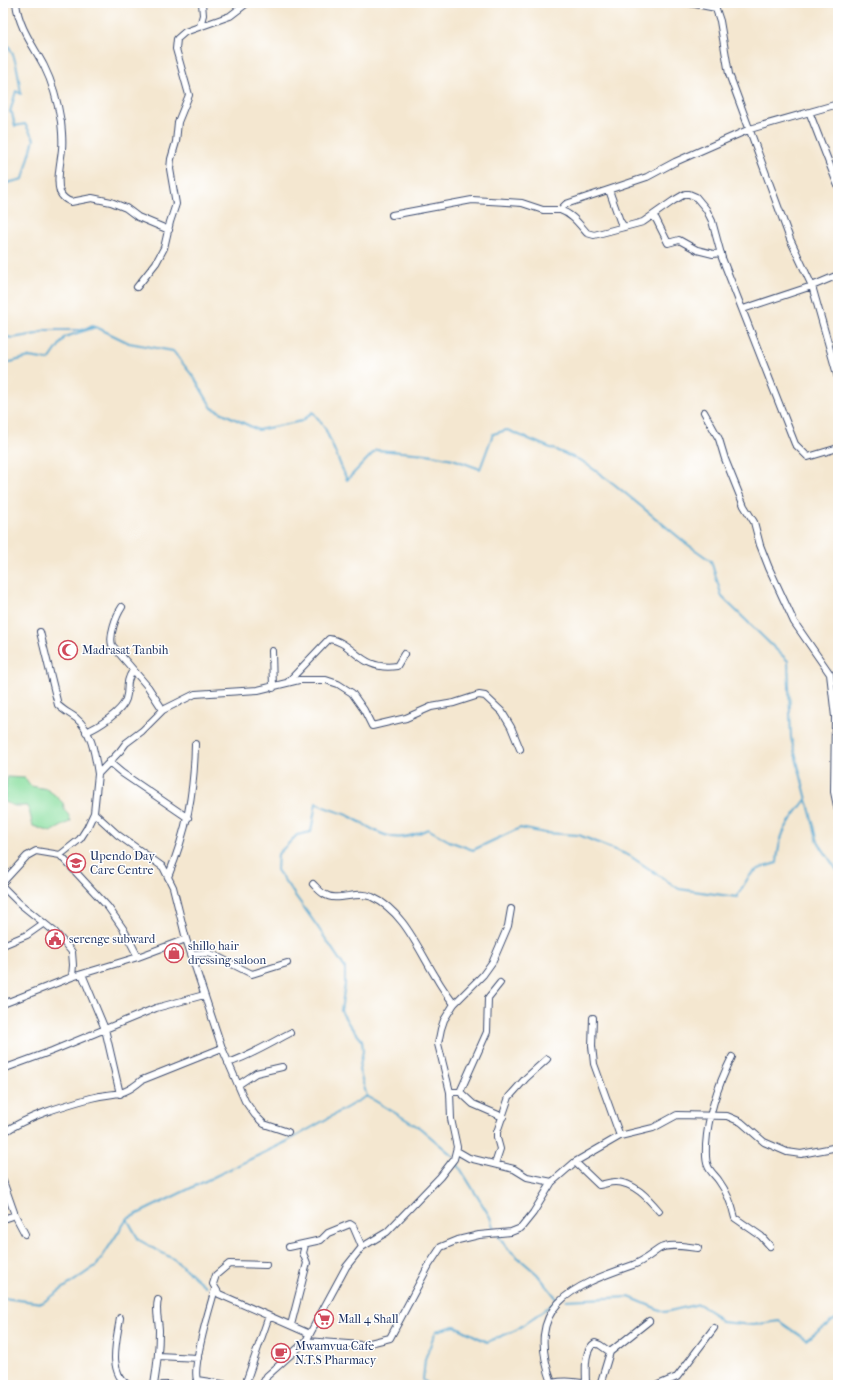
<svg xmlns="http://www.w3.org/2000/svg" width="841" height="1388" viewBox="0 0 841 1388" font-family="'IM FELL French Canon',serif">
	<rect width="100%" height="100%" fill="#fff"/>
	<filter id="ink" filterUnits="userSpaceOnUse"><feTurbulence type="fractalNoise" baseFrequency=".025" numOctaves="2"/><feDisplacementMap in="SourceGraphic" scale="8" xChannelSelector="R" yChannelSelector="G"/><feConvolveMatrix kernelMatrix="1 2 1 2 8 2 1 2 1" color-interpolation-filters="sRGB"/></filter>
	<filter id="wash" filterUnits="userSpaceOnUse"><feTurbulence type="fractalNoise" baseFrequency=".012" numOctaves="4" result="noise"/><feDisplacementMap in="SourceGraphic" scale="16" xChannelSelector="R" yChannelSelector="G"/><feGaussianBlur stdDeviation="0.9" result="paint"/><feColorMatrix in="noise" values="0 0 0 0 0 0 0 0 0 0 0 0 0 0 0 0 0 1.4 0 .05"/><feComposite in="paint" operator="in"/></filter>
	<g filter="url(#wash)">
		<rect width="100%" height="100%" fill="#f4e7d0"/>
		<path fill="#8bdfa0" stroke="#53877f" d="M7,777L25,778L31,786L47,789L56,796L63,803L65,811L68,814L71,821L51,832L33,826L28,806H15L4,802Z"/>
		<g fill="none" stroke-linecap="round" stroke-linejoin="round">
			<path stroke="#55a7d0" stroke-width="2" d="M3,38C17,55 18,73 21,94L16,91L10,112L12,113L15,126L25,124L34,139L23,179L3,184
				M3,336L12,338L37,334L45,330H82L93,326L95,327
				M3,364L29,357L49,360L65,337L96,327L129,343L173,351L195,379L212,408L258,430L302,421L313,412L325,428L347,480L376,450L427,454L453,459L480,469L493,434L507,430L582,461L614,484L687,544L711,561L722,597L788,661L791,738L818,842L838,872
				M3,374L6,445L3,453
				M367,1096L359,1070L363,1051L362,1040L350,1026L341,1011L345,984V968L317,926L277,870L278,854L297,835L311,832L316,803C327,810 340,811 351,817C381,833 392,847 428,829L449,841L473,850L520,828L545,833L579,835L630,856L679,889L737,897C750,873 750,870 777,863C779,830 788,824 807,798
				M455,1160L490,1217L495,1233
				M127,1219L139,1240L175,1260L206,1287
				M498,1235L506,1247L537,1274L558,1300
				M3,1298L42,1303L97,1265L127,1219L288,1141L367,1096L420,1128L453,1156
				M566,1300L629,1297L665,1312L699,1304L713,1313L721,1322L753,1325L779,1321L806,1340L838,1317
				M430,1385L423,1380L425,1359L436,1331L455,1326L487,1342L516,1330L558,1300"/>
		</g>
	</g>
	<g filter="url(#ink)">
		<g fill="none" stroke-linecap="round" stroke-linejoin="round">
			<defs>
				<path id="minor" d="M16,3C19,28 33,45 44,66C53,84 58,103 61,122C62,131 63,140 62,149C61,161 56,180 60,192C62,197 66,200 71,202L92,198L111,202L126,208L138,217L169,230
					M690,3L716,8
					M714,3L720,21L729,74L790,239L812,286L838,378
					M200,26L203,15L202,3
					M810,114L838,186
					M609,190L620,221L624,227
					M560,210C572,214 579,224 587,233L594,235L643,222L673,201L685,194H689L696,197L706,209L712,221L722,258L795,444L808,457L838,448
					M392,215L472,200L522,203L543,210H560L566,204L647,177L675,162L750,129L838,104
					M652,216L656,219L668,243L679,240L697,250L713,254L721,253
					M137,287L156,263L164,248L170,222L176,204L170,169L171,159L176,142L178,122L189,95L176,49L177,39L185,32L230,16L247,3
					M743,309L812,286L838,275
					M704,412L719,439L725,459L744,506L754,522L760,545L769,568L794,622L830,674L835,717L834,792L838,811
					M122,607C116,616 109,635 112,645L148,687L163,710
					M40,632L58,705C64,711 69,713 76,718C92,731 95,755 98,774
					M272,651L273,688
					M288,682L329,639C353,641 360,672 397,666L404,654
					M86,732C98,727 122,712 126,699C130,686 124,685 133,670
					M109,762L122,773L188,818
					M94,813L118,835L163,867L173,887L186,939L222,1048L245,1101L255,1115L264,1124L288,1132
					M60,855L108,907L124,930L138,957
					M168,877C187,830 194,794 195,744
					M3,882L27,856L36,851L60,855L80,839L87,828L94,813L98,774L120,751L126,743L142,731L163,710L195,694L258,690L299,680H326L338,684L352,693L364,710L372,726L406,718L431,707L454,703L479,695L485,696L502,712L511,727L520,749
					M313,884C316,887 320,892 324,894C337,903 357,890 372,897C404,911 419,951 437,979C442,988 448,996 454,1004
					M3,887L19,903L55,932L72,952L73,965L72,977
					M3,945L27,935L44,923
					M192,954L208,953L216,956L252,974L287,963
					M82,974L105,1029L120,1094
					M3,1004L72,977L138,957L186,939
					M593,1018L592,1046L594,1064L620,1136
					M732,1057C718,1085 708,1113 706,1145C706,1152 705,1160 708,1166C710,1172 716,1176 719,1181C727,1192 732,1205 735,1218L761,1236L770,1246
					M228,1063C250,1056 269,1044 290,1033
					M3,1069L52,1051L156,1008L204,995
					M238,1085L256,1073L282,1067
					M450,1092H460L487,1032L488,998L500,983
					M460,1092L473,1104L503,1117
					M3,1133C28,1116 62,1106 91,1098C115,1091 120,1099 142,1080L222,1048
					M457,1151L469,1158L514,1169L527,1177L552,1182
					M575,1162L599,1185C605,1184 610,1182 615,1182C634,1182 648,1198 659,1211
					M495,1164L500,1149L497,1138V1132L509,1097L526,1078L547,1059
					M3,1181L15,1215L25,1234
					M3,1219L15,1215
					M289,1247L321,1240L328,1233L350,1224L353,1226L362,1247
					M266,1265L229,1264L216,1275L213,1284L219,1294L310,1334
					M215,1289C210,1307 192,1364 197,1380L229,1385
					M120,1318C117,1339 107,1372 128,1385
					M291,1325L307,1263L303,1253L305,1245
					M306,1341L362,1345L390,1338L429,1265L441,1247L458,1240L479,1235L511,1232L521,1228L533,1213L552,1182L575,1162L620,1136L653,1128L677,1115L727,1116L741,1122L764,1142L787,1152L801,1154L838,1147
					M158,1356L198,1358
					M552,1383C524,1305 570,1287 633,1265C644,1261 650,1255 659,1249C668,1243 687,1247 698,1248
					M586,1384C586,1372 583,1350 595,1343L600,1345L610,1352
					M154,1385C157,1367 159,1349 159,1331C159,1321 155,1311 158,1300
					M163,1385H169
					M245,1385L269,1316
					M262,1385L267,1376L306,1341L346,1267L362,1247L387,1232L440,1177L454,1159L457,1147L451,1119L450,1092L438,1044L441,1029L444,1020L454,1004L483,975L493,961L508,926L511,909
					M358,1385H366
					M549,1385C556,1379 582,1382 591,1385
					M600,1385L610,1352L649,1321
					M658,1385L677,1377L714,1328"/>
			</defs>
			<use href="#minor" stroke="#3c4b6f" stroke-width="8"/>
			<use href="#minor" stroke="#fff" stroke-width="6"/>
		</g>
	</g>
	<defs>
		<symbol id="mosque-ring" viewBox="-11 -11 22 22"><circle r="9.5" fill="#fff" stroke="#d1495b" stroke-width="1.5"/><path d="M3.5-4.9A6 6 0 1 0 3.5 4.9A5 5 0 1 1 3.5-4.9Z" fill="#d1495b"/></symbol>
		<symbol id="school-ring" viewBox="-11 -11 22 22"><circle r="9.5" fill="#fff" stroke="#d1495b" stroke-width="1.5"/><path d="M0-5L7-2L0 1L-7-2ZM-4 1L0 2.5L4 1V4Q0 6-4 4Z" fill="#d1495b"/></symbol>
		<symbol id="civic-ring" viewBox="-11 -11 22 22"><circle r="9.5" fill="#fff" stroke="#d1495b" stroke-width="1.5"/><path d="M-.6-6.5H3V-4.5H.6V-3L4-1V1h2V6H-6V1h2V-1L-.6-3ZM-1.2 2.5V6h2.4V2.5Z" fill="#d1495b"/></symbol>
		<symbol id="shop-ring" viewBox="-11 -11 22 22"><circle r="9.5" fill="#fff" stroke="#d1495b" stroke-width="1.5"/><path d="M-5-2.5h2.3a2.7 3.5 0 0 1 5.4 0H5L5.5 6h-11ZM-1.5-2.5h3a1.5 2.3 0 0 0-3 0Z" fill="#d1495b"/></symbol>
		<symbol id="supermarket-ring" viewBox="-11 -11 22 22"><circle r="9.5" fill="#fff" stroke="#d1495b" stroke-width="1.5"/><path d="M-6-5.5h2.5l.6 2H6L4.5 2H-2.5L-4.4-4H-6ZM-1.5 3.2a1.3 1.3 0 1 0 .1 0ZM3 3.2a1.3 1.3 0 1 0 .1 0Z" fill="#d1495b"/></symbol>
		<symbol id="cafe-ring" viewBox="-11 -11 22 22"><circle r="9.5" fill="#fff" stroke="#d1495b" stroke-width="1.5"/><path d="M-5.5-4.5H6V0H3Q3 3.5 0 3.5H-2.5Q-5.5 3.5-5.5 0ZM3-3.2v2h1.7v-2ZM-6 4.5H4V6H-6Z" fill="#d1495b"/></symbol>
	</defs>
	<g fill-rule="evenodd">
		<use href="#mosque-ring" x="57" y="639" width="22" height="22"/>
		<use href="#school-ring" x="65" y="852" width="22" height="22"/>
		<use href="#civic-ring" x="44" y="928" width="22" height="22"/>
		<use href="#shop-ring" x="163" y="942" width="22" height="22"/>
		<use href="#supermarket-ring" x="313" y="1308" width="22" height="22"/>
		<use href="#cafe-ring" x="270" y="1342" width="22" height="22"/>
	</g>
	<g text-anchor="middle" stroke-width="3" stroke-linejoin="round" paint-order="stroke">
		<g font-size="12" fill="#1b2f5e" stroke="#fff" text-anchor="start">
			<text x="82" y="654">Madrasat Tanbih</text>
			<text x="90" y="860">Upendo Day<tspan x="90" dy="14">Care Centre</tspan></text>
			<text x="69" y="943">serenge subward</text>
			<text x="188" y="950">shillo hair<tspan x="188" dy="14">dressing saloon</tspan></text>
			<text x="338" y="1323">Mall 4 Shall</text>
			<text x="295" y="1350">Mwamvua Cafe<tspan x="295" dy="14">N.T.S Pharmacy</tspan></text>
		</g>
	</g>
	<rect width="841" height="1388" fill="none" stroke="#fff" stroke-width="16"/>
</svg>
